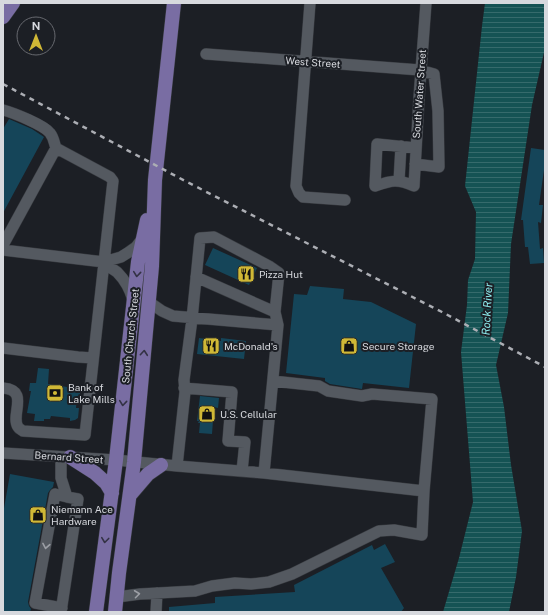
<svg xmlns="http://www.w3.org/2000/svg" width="548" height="615" viewBox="0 0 548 615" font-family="'Public Sans',sans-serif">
	<defs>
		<pattern id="water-rules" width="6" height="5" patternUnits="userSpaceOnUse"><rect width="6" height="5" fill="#155354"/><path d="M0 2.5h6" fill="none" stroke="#366b6c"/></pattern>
	</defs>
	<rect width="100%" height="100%" fill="#1c1f25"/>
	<path fill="url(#water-rules)" d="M485,3H545V48L532,105L511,244L508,313L496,365L504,407L511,465L522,531L516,577L509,612H443L459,558L473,502L461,352L467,305L468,280L475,259L476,212L465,186L482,26Z"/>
	<path fill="#154559" d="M9,119L32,129L44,137L3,213V129Z
		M531,148L545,150V163L539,205H543L541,223L538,222L540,249L543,248L544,263L530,264L528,247H525L523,220H521Z
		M213,248L257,268L249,285L205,265Z
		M310,286L344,289L343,299L371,302L416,324L409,388L363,383L362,389L330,384L325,381V378L286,373L294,294L307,295Z
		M199,338L221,341V338L246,341L244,359L197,354Z
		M38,368L49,369L48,384L80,389V396H77L76,408H79L78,418L75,420L70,421V418L51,416L50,419H44V421H34L35,414L27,413L31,391H29L30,383H36Z
		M200,396L219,398L218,408L214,407L212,434L199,433L200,423H198L199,421H197Z
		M10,474L54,482L53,487L50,490L48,493L28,602L29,606L31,609L30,612H3V514Z
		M385,544L395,562L381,568L404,608L401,612H169V607L215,603V597L295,592L294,585L372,545L374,550Z"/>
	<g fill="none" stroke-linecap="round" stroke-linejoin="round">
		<defs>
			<path id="minor" d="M310,3L296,186L299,193L303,197L345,200
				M206,54L420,70L434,74L438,111L439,167L415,164
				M3,110C14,113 44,125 50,133C54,138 54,143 56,148
				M416,148L377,144L375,186C393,180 397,179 414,186C417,125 421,64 426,3
				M399,181L401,146
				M3,245L56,148L110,177L113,181L85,435L23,431C22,430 19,429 18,427C10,415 30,390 3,388
				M3,250L104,262L121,257L129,252L136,247L143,238
				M104,262C108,266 112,269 117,272C125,280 130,289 133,300
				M196,277L275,312
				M149,302L162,311L173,316L278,325L264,473
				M3,348L78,357L93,358
				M184,388L232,392L228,441L245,442L242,471
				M3,453L116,460L177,466L264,473L424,491
				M177,466L185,392L184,380L192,319L200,238L214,237L269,266L279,273L275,312L278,325
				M117,597L140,594L195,591L212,586L235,583L251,584L269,582L292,574L379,531L394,530L422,535L424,491L432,399L372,394L362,396L328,391L319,386L273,381
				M62,608L35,603L55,494L67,497
				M61,612L78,499L67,497L61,478V457
				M156,612L157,593"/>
			<path id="major" d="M3,17L13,3
				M70,457L95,473L106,483L112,493
				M130,495L148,474L161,465
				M96,612L116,460L138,262L147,220
				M115,612L119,573L134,462L152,266L155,180L174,3"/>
		</defs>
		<use href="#minor" stroke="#383b40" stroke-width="12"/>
		<use href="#major" stroke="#383b40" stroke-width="15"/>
		<use href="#minor" stroke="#545960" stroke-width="11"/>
		<use href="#major" stroke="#796da3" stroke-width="14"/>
		<path stroke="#acaeb4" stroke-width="2.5" stroke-dasharray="5 5" stroke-linecap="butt" d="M3,84L187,182L442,312L545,367"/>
	</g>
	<defs><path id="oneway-chevron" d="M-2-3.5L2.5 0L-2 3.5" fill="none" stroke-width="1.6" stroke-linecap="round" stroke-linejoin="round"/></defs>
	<g stroke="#333244">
		<use href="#oneway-chevron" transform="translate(137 274) rotate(96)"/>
		<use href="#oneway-chevron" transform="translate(144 353) rotate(-85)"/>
		<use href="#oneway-chevron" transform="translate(123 403) rotate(96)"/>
		<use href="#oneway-chevron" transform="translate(105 540) rotate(97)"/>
	</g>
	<g stroke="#9c9fa5">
		<use href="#oneway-chevron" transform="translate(46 546) rotate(100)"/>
		<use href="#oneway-chevron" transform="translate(137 594) rotate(-7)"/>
	</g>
	<defs>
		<symbol id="restaurant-square" viewBox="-11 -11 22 22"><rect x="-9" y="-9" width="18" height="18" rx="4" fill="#d0b836" stroke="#1c1f25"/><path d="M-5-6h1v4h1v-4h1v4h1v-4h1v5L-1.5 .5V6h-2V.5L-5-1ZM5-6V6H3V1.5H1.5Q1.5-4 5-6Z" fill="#111"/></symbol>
		<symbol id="shop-square" viewBox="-11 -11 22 22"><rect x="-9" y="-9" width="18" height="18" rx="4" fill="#d0b836" stroke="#1c1f25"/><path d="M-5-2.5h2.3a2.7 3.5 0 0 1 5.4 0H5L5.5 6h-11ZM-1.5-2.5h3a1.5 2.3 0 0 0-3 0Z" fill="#111"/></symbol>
		<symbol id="bank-square" viewBox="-11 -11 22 22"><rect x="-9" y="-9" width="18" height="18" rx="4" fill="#d0b836" stroke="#1c1f25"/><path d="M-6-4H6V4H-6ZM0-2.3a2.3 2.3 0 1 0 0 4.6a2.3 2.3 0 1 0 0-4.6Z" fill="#111"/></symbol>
	</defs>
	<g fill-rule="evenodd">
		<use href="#restaurant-square" x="236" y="264" width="20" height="20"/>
		<use href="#restaurant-square" x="201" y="336" width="20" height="20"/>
		<use href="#shop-square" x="339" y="336" width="20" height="20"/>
		<use href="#bank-square" x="45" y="383" width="20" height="20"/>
		<use href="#shop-square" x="197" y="404" width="20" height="20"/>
		<use href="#shop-square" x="28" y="505" width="20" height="20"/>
	</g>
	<g text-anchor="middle" stroke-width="4" stroke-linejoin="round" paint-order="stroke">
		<g font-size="10" fill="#d7d9de" stroke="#1c1f25">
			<text transform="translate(313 62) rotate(4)" y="4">West Street</text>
			<text transform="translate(419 94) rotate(-86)" y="4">South Water Street</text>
			<text transform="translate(130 336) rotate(-84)" y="4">South Church Street</text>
			<text transform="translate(69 457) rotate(4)" y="4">Bernard Street</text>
		</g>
		<g font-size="10" fill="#d7d9de" stroke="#1c1f25" text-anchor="start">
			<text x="259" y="278">Pizza Hut</text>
			<text x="224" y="350">McDonald's</text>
			<text x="362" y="350">Secure Storage</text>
			<text x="68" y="391">Bank of<tspan x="68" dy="12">Lake Mills</tspan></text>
			<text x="220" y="418">U.S. Cellular</text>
			<text x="51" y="513">Niemann Ace<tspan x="51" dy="12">Hardware</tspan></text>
		</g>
		<g font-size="11" font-style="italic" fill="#8eedef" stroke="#1c1f25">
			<text transform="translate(487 309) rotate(-87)" y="4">Rock River</text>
		</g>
	</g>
	<rect width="548" height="615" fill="none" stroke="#d7d9de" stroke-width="8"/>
	<g transform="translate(36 36)"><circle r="19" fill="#1c1f25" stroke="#67696f"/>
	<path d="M0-3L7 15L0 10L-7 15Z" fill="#d0b836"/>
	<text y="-6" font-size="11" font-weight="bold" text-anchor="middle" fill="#d7d9de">N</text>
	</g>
</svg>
